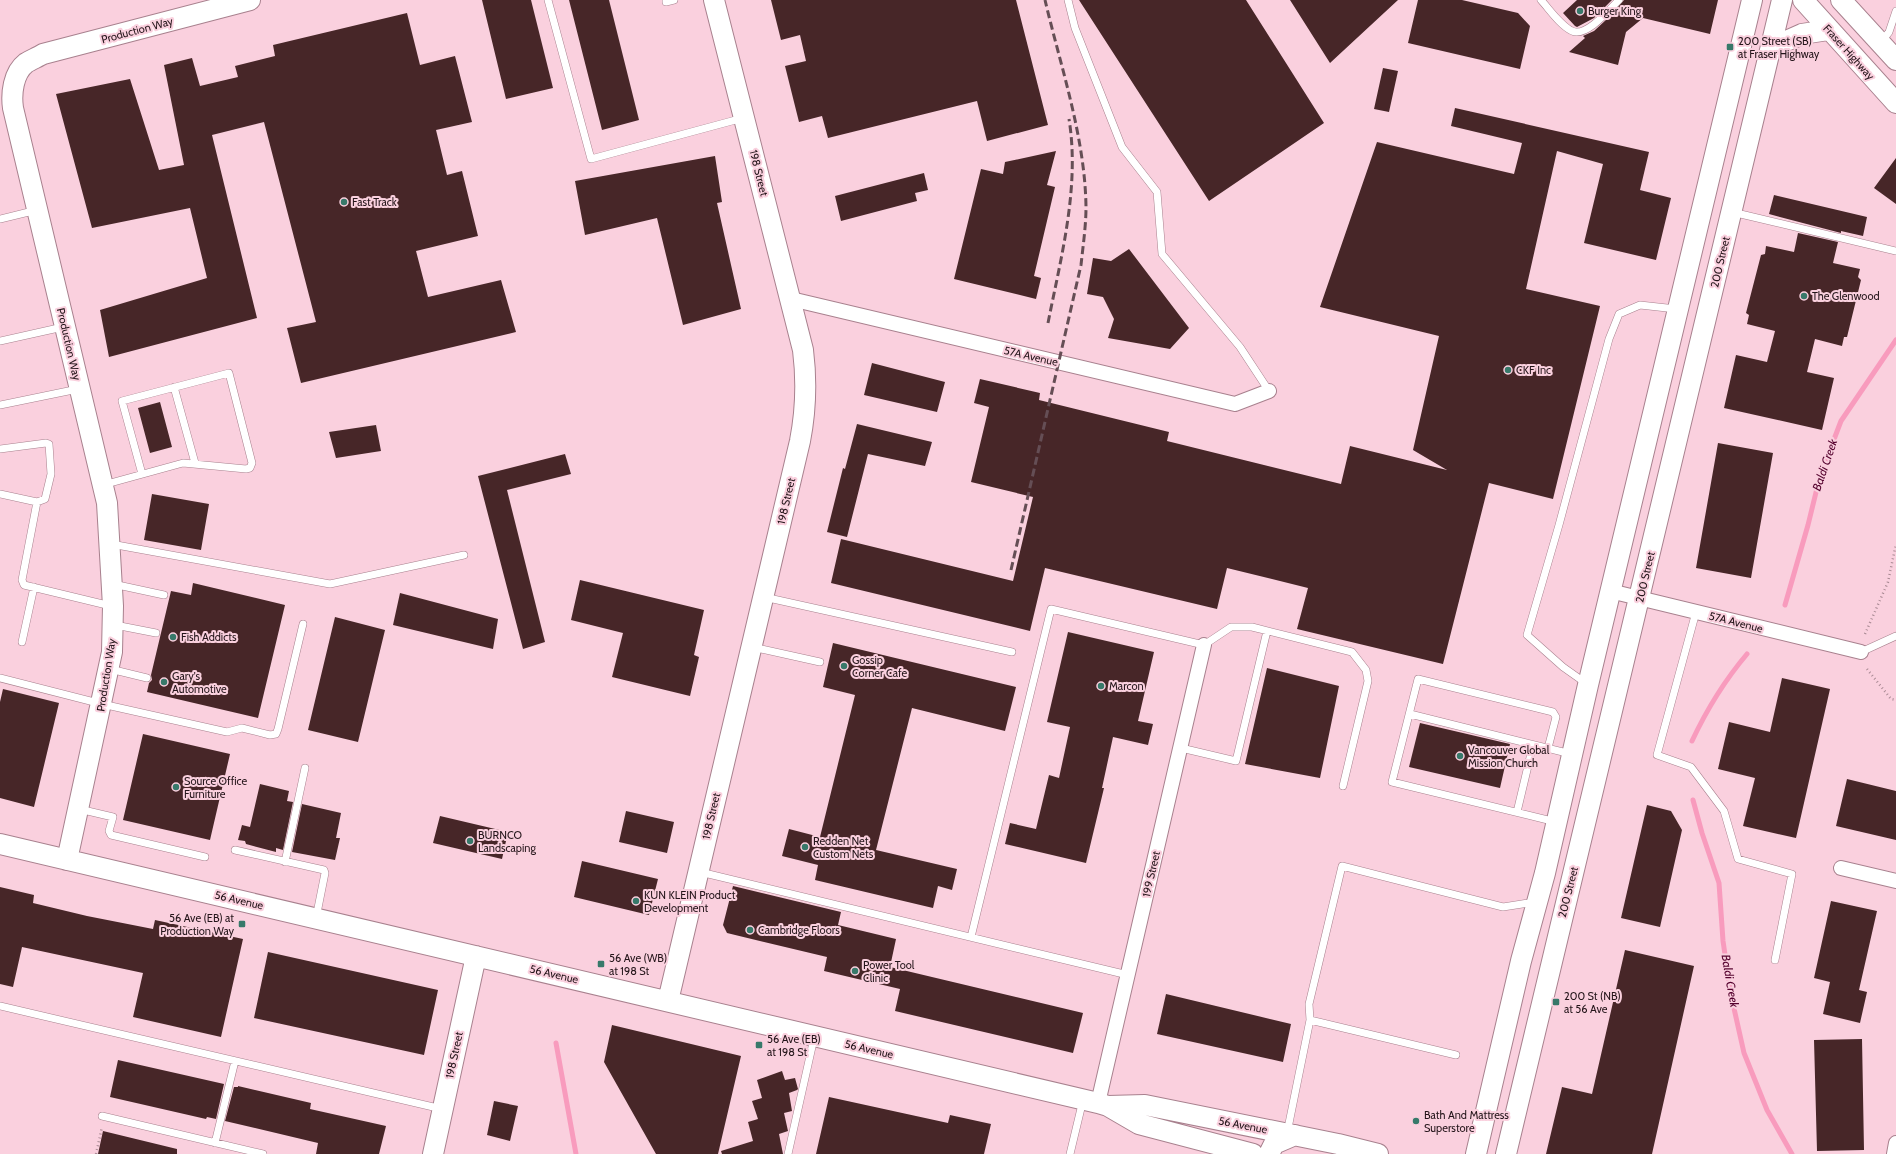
<svg xmlns="http://www.w3.org/2000/svg" width="1896" height="1154" viewBox="0 0 1896 1154" font-family="Cabin,sans-serif">
	<rect width="100%" height="100%" fill="#fad0de"/>
	<g fill="none" stroke-linecap="round" stroke-linejoin="round">
		<path stroke="#f89bbd" stroke-width="5" d="M1785,605L1808,525L1820,476L1841,421L1896,340
			M1692,741C1707,709 1725,680 1747,654
			M1693,800L1702,833L1719,883L1723,941L1731,995L1744,1053L1767,1110L1792,1154
			M556,1043L576,1154"/>
	</g>
	<path fill="#472628" d="M482,0H531L553,88L506,99Z
		M569,0H609L639,120L602,130Z
		M771,0H1016L1048,125L987,141L977,101L828,138L822,116L799,122L785,66L806,61L800,35L781,40Z
		M1079,0H1246L1324,123L1209,201Z
		M1290,0H1398L1330,63Z
		M1418,0H1462L1518,13L1530,26L1520,69L1408,43Z
		M1577,0H1612L1594,18L1577,27L1575,26L1563,13Z
		M1624,0H1718L1710,34L1643,18L1626,32L1618,65L1569,52L1585,38L1583,36L1594,31L1607,19Z
		M407,13L420,65L455,56L472,122L436,130L447,175L462,171L478,236L416,251L428,297L501,280L516,332L301,383L287,328L316,322L264,122L212,135L257,318L109,357L100,310L207,278L190,208L92,228L56,94L130,79L159,170L184,165L164,65L192,58L200,86L238,77L235,66L275,56L273,45Z
		M1383,68L1398,71L1389,112L1374,109Z
		M1455,108L1649,152L1640,190L1671,198L1656,260L1584,243L1603,164L1557,151L1526,289L1600,306L1553,499L1489,483L1443,664L1297,629L1308,588L1227,568L1217,609L1045,568L1030,631L831,583L841,539L1013,581L1033,497L971,482L989,407L974,403L980,379L1040,393L1039,400L1169,432L1167,441L1341,484L1350,446L1447,470L1413,450L1439,336L1320,307L1377,142L1514,174L1522,143L1451,126Z
		M1056,151L1047,185L1055,187L1034,276L1041,278L1036,299L954,279L981,169L1003,174L1005,162Z
		M715,156L722,202L717,203L741,309L683,325L657,218L585,235L575,181Z
		M1896,158V204L1874,188Z
		M924,173L928,190L915,193L917,201L841,221L835,196Z
		M1774,195L1867,217L1863,236L1841,231V233L1769,214Z
		M1798,233L1838,242L1833,263L1860,269L1858,277L1861,280L1847,337H1844L1842,346L1815,339L1807,372L1834,378L1822,430L1724,408L1736,355L1767,362L1775,331L1747,324L1749,315L1746,313L1761,255L1765,254L1766,246L1794,252Z
		M1129,249L1189,328L1170,349L1108,338L1114,319L1103,297L1087,294L1093,258L1111,261Z
		M872,363L945,382L937,412L864,395Z
		M160,402L172,447L150,453L138,408Z
		M857,424L932,442L925,466L868,454L847,537L827,532L843,468L845,469Z
		M376,425L381,451L336,458L329,432Z
		M1718,443L1773,453L1751,578L1696,568Z
		M565,454L571,474L507,490L545,642L523,649L478,476Z
		M152,494L209,504L201,550L144,540Z
		M580,580L704,610L694,655L699,657L690,696L612,677L623,633L571,620Z
		M193,583L285,605L258,718L147,692L149,683L152,680L151,675L171,591L191,595Z
		M400,593L498,619L493,649L393,625Z
		M335,617L385,630L358,742L308,730Z
		M1068,632L1154,652L1138,721L1153,724L1148,745L1113,737L1102,788H1104L1086,863L1005,844L1010,823L1036,829L1049,775L1059,778L1070,727L1047,722Z
		M833,643L1016,687L1005,731L912,708L876,850L957,869L952,890L938,886L933,908L815,880L818,865L782,856L789,829L820,837L855,695L823,687Z
		M1267,668L1339,686L1320,778L1245,764Z
		M1782,678L1830,689L1796,838L1743,826L1755,778L1718,769L1729,722L1770,732Z
		M3,689L59,703L34,807L0,798V702Z
		M1420,723L1510,744L1500,788L1409,767Z
		M143,734L230,754L210,840L123,820Z
		M1847,779L1896,791V840L1836,826Z
		M260,784L289,791L287,801L293,802L283,850L276,848V852L246,844L245,841L238,840L242,825L250,827Z
		M302,804L341,813L336,838H340L335,860L292,852Z
		M1647,805L1671,811L1682,830L1660,927L1621,918Z
		M626,811L674,822L667,853L619,842Z
		M440,816L508,832L502,859L433,843Z
		M582,861L658,879L649,915L574,897Z
		M733,886L841,912L838,925L896,939L890,967L1083,1013L1073,1053L895,1011L900,989L824,971L827,957L727,933L723,925Z
		M0,887L34,895L33,903L87,916L153,929L155,920L243,939L221,1037L133,1017L143,973L22,947L13,987L0,984Z
		M1831,901L1877,911L1859,990L1867,992L1860,1023L1823,1014L1830,982L1814,978Z
		M1625,950L1694,966L1652,1154H1546L1562,1087L1592,1094Z
		M268,952L438,990L424,1055L254,1018Z
		M1166,994L1291,1024L1283,1062L1157,1034Z
		M612,1025L741,1056L718,1154H656L604,1062Z
		M1862,1039L1864,1150L1817,1151L1814,1040Z
		M118,1060L224,1084L216,1119L207,1117L206,1119L110,1097Z
		M782,1071L785,1080L795,1078L798,1089L797,1090L789,1093L792,1111L784,1113L788,1131L779,1134L783,1154H722L721,1151L753,1141L748,1122L758,1119L752,1101L762,1098L757,1080Z
		M238,1086L311,1103L310,1109L386,1126L379,1154H316L318,1143L225,1121L234,1087H238Z
		M829,1097L948,1123L950,1115L991,1124L984,1154H816Z
		M494,1101L518,1106L510,1141L487,1135Z
		M103,1131L177,1149V1154H98Z"/>
	<g fill="none" stroke-linecap="round" stroke-linejoin="round">
		<defs>
			<path id="lane" d="M548,0L591,159L743,118
				M666,0V2L674,0
				M1068,0L1075,28L1122,147L1157,192L1162,254L1240,347L1269,391
				M1541,0C1550,10 1560,25 1572,31C1586,38 1610,9 1619,0
				M1882,41L1889,32L1896,11
				M1732,212L1896,251
				M0,219L37,210
				M0,341L63,327
				M174,387L195,463
				M0,405L78,389
				M0,449L46,443L49,444L51,474L45,499L37,502
				M103,485L183,463L246,469L250,468L252,463L229,373L122,401L142,474
				M0,494L37,502L22,580L24,585L111,606
				M111,544L330,584L464,555
				M113,584L164,595
				M764,597L1012,652
				M1696,612L1657,755L1691,767L1724,811L1738,859L1792,874L1775,960
				M115,625L156,633
				M22,642L34,587
				M752,647L820,662
				M1861,652L1896,636
				M110,669L147,678
				M0,678L102,704L227,732L242,728L270,735L276,734L278,729L303,624
				M1587,684L1563,667L1527,635L1559,525L1609,339L1619,314L1640,305L1676,309
				M1410,714L1571,754
				M1181,748L1236,761L1267,631
				M1548,748L1556,717L1553,712L1418,679L1392,782L1556,822
				M79,809L113,817L109,831L111,835L205,857
				M1517,812L1533,745
				M235,850L324,870L325,873L316,918
				M285,862L305,768
				M700,872L1128,975
				M971,937L1051,609L1204,645L1231,627H1252L1352,652L1366,670L1368,681L1343,786
				M0,1006L442,1109
				M1310,1020L1456,1055
				M102,1116L263,1154
				M1287,1133L1310,1020L1309,1004L1342,866L1503,907L1535,902
				M215,1143L235,1061
				M788,1154L814,1038
				M1070,1154L1083,1100"/>
			<path id="street" d="M791,299L1235,404L1269,391
				M1610,591L1861,652
				M1841,868L1896,881
				M1098,1103L1204,645
				M1894,1154L1896,1143"/>
			<path id="secondary" d="M1803,0L1896,103
				M1841,0L1896,60
				M1771,48L1802,34L1828,30
				M0,844L1098,1103L1108,1106L1139,1124L1253,1154
				M67,860L112,652L113,606L107,503L13,108C11,94 13,73 26,63C31,60 38,57 43,54L250,0
				M668,1001L800,441C806,410 807,382 803,350L714,0
				M1108,1106L1145,1105L1338,1144L1378,1154
				M433,1154L476,956
				M1269,1154L1274,1144L1295,1135
				M1476,1154L1521,961L1545,873L1588,685L1752,0
				M1506,1154L1782,0"/>
		</defs>
		<use href="#lane" stroke="#a8818e" stroke-width="8"/>
		<use href="#street" stroke="#a8818e" stroke-width="16"/>
		<use href="#secondary" stroke="#a8818e" stroke-width="22"/>
		<path stroke="#a98a94" stroke-width="2.5" stroke-dasharray="1 3" stroke-linecap="butt" d="M1865,634L1888,582L1896,544
			M1867,669L1891,699L1896,700
			M96,1154L102,1127"/>
		<use href="#lane" stroke="#fff" stroke-width="7"/>
		<use href="#street" stroke="#fff" stroke-width="14"/>
		<use href="#secondary" stroke="#fff" stroke-width="20"/>
		<path stroke="#654e55" stroke-width="3" stroke-dasharray="8 4" stroke-linecap="butt" d="M1048,323C1061,257 1080,187 1069,119
			M1011,570L1081,265C1083,246 1086,226 1086,207C1085,137 1061,68 1045,0"/>
	</g>
	<g fill="#37796a" stroke="#fad0de" stroke-width="1.5">
		<circle cx="1580" cy="11" r="4"/>
		<rect x="1726" y="43" width="8" height="8" rx="2"/>
		<circle cx="344" cy="202" r="4"/>
		<circle cx="1804" cy="296" r="4"/>
		<circle cx="1508" cy="370" r="4"/>
		<circle cx="173" cy="637" r="4"/>
		<circle cx="844" cy="666" r="4"/>
		<circle cx="164" cy="682" r="4"/>
		<circle cx="1101" cy="686" r="4"/>
		<circle cx="1460" cy="756" r="4"/>
		<circle cx="176" cy="787" r="4"/>
		<circle cx="470" cy="841" r="4"/>
		<circle cx="805" cy="847" r="4"/>
		<circle cx="636" cy="901" r="4"/>
		<rect x="238" y="920" width="8" height="8" rx="2"/>
		<circle cx="750" cy="930" r="4"/>
		<rect x="597" y="960" width="8" height="8" rx="2"/>
		<circle cx="855" cy="971" r="4"/>
		<rect x="1552" y="998" width="8" height="8" rx="2"/>
		<rect x="755" y="1041" width="8" height="8" rx="2"/>
		<circle cx="1416" cy="1121" r="4"/>
	</g>
	<g text-anchor="middle" stroke-width="4" stroke-linejoin="round" paint-order="stroke">
		<g font-size="11" fill="#24151a" stroke="#fad0de" text-anchor="start">
			<text x="1588" y="15">Burger King</text>
			<text x="1738" y="45">200 Street (SB)<tspan x="1738" dy="13">at Fraser Highway</tspan></text>
			<text x="352" y="206">Fast Track</text>
			<text x="1812" y="300">The Glenwood</text>
			<text x="1516" y="374">CKF Inc</text>
			<text x="181" y="641">Fish Addicts</text>
			<text x="852" y="664">Gossip<tspan x="852" dy="13">Corner Cafe</tspan></text>
			<text x="172" y="680">Gary's<tspan x="172" dy="13">Automotive</tspan></text>
			<text x="1109" y="690">Marcon</text>
			<text x="1468" y="754">Vancouver Global<tspan x="1468" dy="13">Mission Church</tspan></text>
			<text x="184" y="785">Source Office<tspan x="184" dy="13">Furniture</tspan></text>
			<text x="478" y="839">BURNCO<tspan x="478" dy="13">Landscaping</tspan></text>
			<text x="813" y="845">Redden Net<tspan x="813" dy="13">Custom Nets</tspan></text>
			<text x="644" y="899">KUN KLEIN Product<tspan x="644" dy="13">Development</tspan></text>
			<text x="234" y="922" text-anchor="end">56 Ave (EB) at<tspan x="234" dy="13">Production Way</tspan></text>
			<text x="758" y="934">Cambridge Floors</text>
			<text x="609" y="962">56 Ave (WB)<tspan x="609" dy="13">at 198 St</tspan></text>
			<text x="863" y="969">Power Tool<tspan x="863" dy="13">Clinic</tspan></text>
			<text x="1564" y="1000">200 St (NB)<tspan x="1564" dy="13">at 56 Ave</tspan></text>
			<text x="767" y="1043">56 Ave (EB)<tspan x="767" dy="13">at 198 St</tspan></text>
			<text x="1424" y="1119">Bath And Mattress<tspan x="1424" dy="13">Superstore</tspan></text>
		</g>
		<g font-size="11" fill="#24151a" stroke="#fad0de">
			<text transform="translate(137 30) rotate(-15)" y="4">Production Way</text>
			<text transform="translate(1849 52) rotate(48)" y="4">Fraser Highway</text>
			<text transform="translate(759 173) rotate(76)" y="4">198 Street</text>
			<text transform="translate(1720 262) rotate(-77)" y="4">200 Street</text>
			<text transform="translate(69 344) rotate(77)" y="4">Production Way</text>
			<text transform="translate(1031 356) rotate(13)" y="4">57A Avenue</text>
			<text transform="translate(786 501) rotate(-77)" y="4">198 Street</text>
			<text transform="translate(1645 577) rotate(-77)" y="4">200 Street</text>
			<text transform="translate(1736 622) rotate(14)" y="4">57A Avenue</text>
			<text transform="translate(106 675) rotate(-81)" y="4">Production Way</text>
			<text transform="translate(711 816) rotate(-77)" y="4">198 Street</text>
			<text transform="translate(1151 874) rotate(-77)" y="4">199 Street</text>
			<text transform="translate(1568 892) rotate(-76)" y="4">200 Street</text>
			<text transform="translate(239 900) rotate(13)" y="4">56 Avenue</text>
			<text transform="translate(554 974) rotate(13)" y="4">56 Avenue</text>
			<text transform="translate(869 1049) rotate(13)" y="4">56 Avenue</text>
			<text transform="translate(454 1055) rotate(-78)" y="4">198 Street</text>
			<text transform="translate(1243 1125) rotate(11)" y="4">56 Avenue</text>
		</g>
		<g font-size="12" font-style="italic" fill="#55022e" stroke="#fad0de">
			<text transform="translate(1825 465) rotate(-71)" y="4">Baldi Creek</text>
			<text transform="translate(1730 981) rotate(80)" y="4">Baldi Creek</text>
		</g>
	</g>
</svg>
